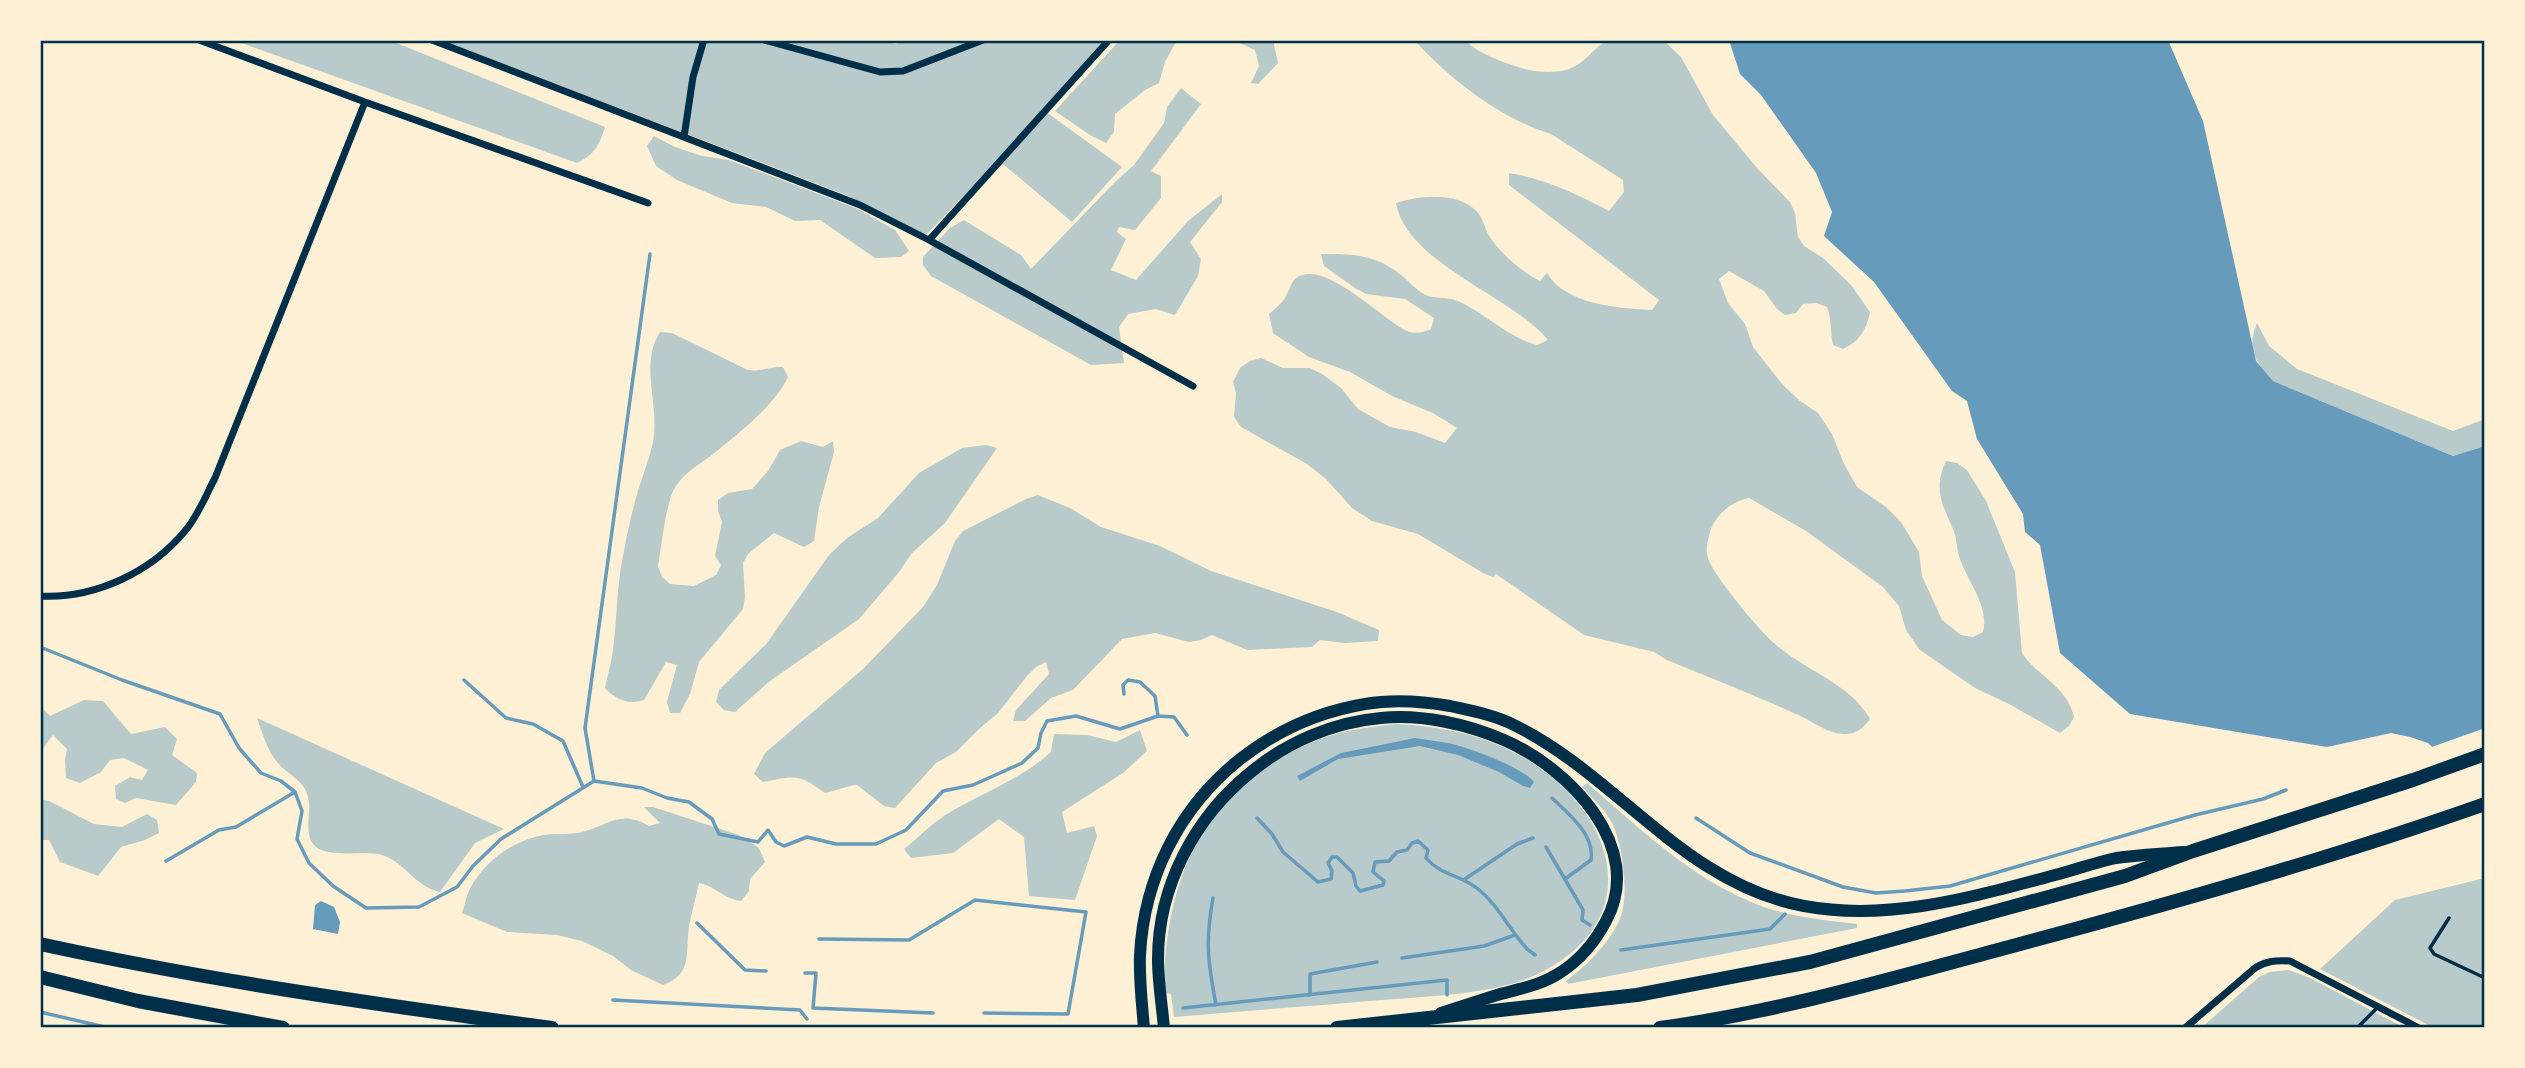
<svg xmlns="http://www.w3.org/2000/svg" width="2525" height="1068" viewBox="0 0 2525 1068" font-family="Raleway,sans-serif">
	<rect width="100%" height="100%" fill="#fdf0d5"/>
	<path fill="#b9caca" d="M233,40H389L605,127C599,146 595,154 577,163Z
		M441,40H878L896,44L903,40H1108L1042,109L1122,167L1072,222L998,160L926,235L846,195Z
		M1120,40H1177L1165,62L1159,83L1145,90L1115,114L1114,132L1106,143L1090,135L1055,111Z
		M1233,40H1273L1278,63L1258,84L1251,83L1259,66L1255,50Z
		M1414,40C1423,40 1455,38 1463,40C1468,42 1475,49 1481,52C1505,64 1538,77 1565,70C1586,65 1591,48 1609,40H1663L1681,57L1713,115L1757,168L1790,202L1795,213L1798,237L1804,246L1823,258L1851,285L1870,312C1867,329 1859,342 1843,349L1833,345C1830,331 1832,320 1827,307L1816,303L1803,304L1796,313L1785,315L1777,309L1764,291L1729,271L1719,279L1728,303L1745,324L1753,347L1782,384L1800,401L1818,413L1832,434L1844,464L1857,487L1886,507L1901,522L1919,552L1922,576L1942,620L1961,635L1973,637L1983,632C1990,606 1966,580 1959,556C1956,547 1957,537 1953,529C1942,504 1933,489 1946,461L1957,463L1967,470L1986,501L2015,572L2022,653C2038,677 2067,686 2074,717L2069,726L2060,733L2009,704L1975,688L1920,650L1906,630L1899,606L1883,587L1806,531L1749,498C1732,501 1715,515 1710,532C1708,540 1705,549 1708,558C1713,575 1759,630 1774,643C1804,671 1849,682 1870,719C1863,729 1855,735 1843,734C1827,733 1812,721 1798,715C1755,695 1710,678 1667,660L1654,652L1584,635L1496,574L1493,577L1483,573L1418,534L1372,521L1352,508L1326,479L1307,464L1241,427L1234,417L1236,393L1233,382L1240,368L1250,361L1261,358L1283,368H1310L1322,374L1341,388L1358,409L1390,427L1416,432L1445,443L1457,428L1433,413L1392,396L1350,372L1309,357L1273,333L1269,314C1275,309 1281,304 1285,298C1288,293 1291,283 1295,279C1323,255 1387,325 1410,332C1418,334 1424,332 1431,329L1434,318L1405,299L1366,294L1355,288L1324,266L1321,254C1353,254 1375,254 1401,275C1408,280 1414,288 1422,293C1433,300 1446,296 1458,301C1485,313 1507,337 1537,345L1548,340C1511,295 1407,264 1396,203C1421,195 1461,191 1479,214C1483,220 1485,228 1488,234C1498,252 1522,272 1540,281L1547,273C1566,305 1618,308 1652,310L1659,300L1509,185V173C1546,179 1577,194 1609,211L1624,192L1623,180L1551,134C1499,118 1450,79 1414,40Z
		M1181,88L1201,104L1151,171L1161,176V198L1135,230L1119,227L1117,232L1126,239L1111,270L1136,280L1188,221L1222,194V202L1190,242L1201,259L1198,276L1175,315L1156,309L1128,314L1119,327L1124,363L1091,365L931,276L923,265V257L950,228L964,220L1021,255L1031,269L1114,183L1134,165L1164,123L1167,107Z
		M654,136L675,147L702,156L729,160L858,209L895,230L909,251L901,257L875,258L820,220L795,221L766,207L732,203L677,180L656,166L647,146Z
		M2257,323L2269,346L2297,369L2453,431L2485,419V446L2453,456L2273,381C2255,360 2246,351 2257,323Z
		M660,332L672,333L748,370C761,372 770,366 783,367L788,377C774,406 742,430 717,451C700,465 679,474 671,496C664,518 662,544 658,566L662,577L670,584L694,586L716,575L721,565L715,556L722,522L718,511V500L728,493L752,489L768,471L780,450L801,441L823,447L833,441L834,452L819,507L814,541L804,547L774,533L748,554L743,563L745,597L743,609L699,662L690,694L680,713H670L667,702L677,665L666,662L644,700C629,705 616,700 605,688C608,673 613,657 614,641C617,614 617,588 622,561C626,540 630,519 636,498C641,479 649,461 653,442C660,405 639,365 660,332Z
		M986,445L997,448L945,523L912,553L899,572L859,619L770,681L735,712L724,710L716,702L719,690L767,643L829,555L847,538L878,518L919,473L962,448Z
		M1038,495L1070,508L1101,527L1160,546L1211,571L1337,612L1379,630L1378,641L1344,643L1320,640L1312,647L1247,650L1212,635L1201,640L1189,642L1155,633L1122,639L1073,690L1051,698L1025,721H1013L1016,710L1049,674L1046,662L1036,667L1027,676L998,713L980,728L956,752L936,763L895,808L884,806L857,785C845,786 837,791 825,793C798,773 795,776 763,782L754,774L765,753L863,669L923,607L937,585L955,541L963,531L1026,499Z
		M84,700L103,701L131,734L165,727L177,739L172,755L197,773L196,782L176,805L136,798L125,803L116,799L115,786L130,777L142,780L148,770L124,758L110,760L101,772L80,783L66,778L65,760L67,749L53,735L40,752V706L50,716Z
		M257,718L504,829L475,843L440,892C415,887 405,862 382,855C365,850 326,859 314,845C303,832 312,811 308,797C304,779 287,775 277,762C267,750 262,732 257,718Z
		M1395,724C1443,726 1490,736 1531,762C1619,818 1645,922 1538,974C1492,995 1431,996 1381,1000C1312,1006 1243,1011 1174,1017L1171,994L1164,993C1164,874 1208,779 1326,737C1348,729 1372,727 1395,724Z
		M1140,730L1147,751L1123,773L1062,812L1067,833L1094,826L1097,836L1075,900L1029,896L1024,837L999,819L953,853L911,858L904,849C918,838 932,823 947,814C982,793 1020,780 1051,752L1054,734L1087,735L1116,742Z
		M1587,783C1644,832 1703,890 1777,911C1803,918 1830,921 1857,924V928L1568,984L1566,981C1587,965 1608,945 1619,921C1630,898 1623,848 1613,825C1606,811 1593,799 1582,787Z
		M40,799L49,801L94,824L122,827L147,814L157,820L159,833L145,840L121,847L98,876L60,862L49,840H40Z
		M644,807H653L739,835L759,848L765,862L750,879L749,891L741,901C724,899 715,886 699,883C696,897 692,911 689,926C685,951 694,974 663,985L631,970L613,956L582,941L557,935L507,932L462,913C465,905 466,895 471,887C485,861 514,840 544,835C556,833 570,835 582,832C609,825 621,809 649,826L660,823Z
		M2485,878V1028H2434L2320,969L2395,900Z
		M2289,970L2310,978L2405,1028H2201L2259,977L2270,972Z"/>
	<path fill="#669bbc" d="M1729,40H2168L2203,121L2256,361L2273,381L2453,456L2485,446V817L2452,766L2428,743L2410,737L2391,733L2327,747L2130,714L2060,653L2040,545L2025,532L2023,514L1977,439L1967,401L1952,391L1874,282L1824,236L1832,212L1816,173L1761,95L1740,74Z
		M1415,738C1426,740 1437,741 1448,743C1468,747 1522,767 1534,782L1530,788L1523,786L1499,772L1458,755L1420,746L1338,759L1300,781L1297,776L1341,753Z
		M321,901L334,907L340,922L338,934L313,929L315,905Z"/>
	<path fill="#fdf0d5" d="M2485,728V821L2457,798L2449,768L2429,748Z"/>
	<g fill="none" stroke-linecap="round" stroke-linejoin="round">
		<path stroke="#669bbc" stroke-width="3.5" d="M40,647L122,680L220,714L239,748L261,773L281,781L295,792L302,811L297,839L309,863L333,886L366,908L419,907L457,887L473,866L501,839L594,781L642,788L667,798L689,802L712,819L719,834L758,842L768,830L776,842L784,846L807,837L836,844H876L906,830L943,791L973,785L1022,763L1038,748L1041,733L1047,721L1076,716L1120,729L1158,716L1174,717L1187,735
			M464,680L506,718L533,724L563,741L583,787
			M1124,694L1123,685L1128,680L1140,682L1155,696L1158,716
			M594,781L585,728L650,254
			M1552,798C1569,814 1595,835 1591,860L1565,879
			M1257,818L1272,834L1283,852L1318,882L1331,879L1332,871L1328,863L1332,857H1337L1353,873L1356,886L1360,891L1383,885L1384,881L1373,872L1375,862L1389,861L1397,852L1407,850L1412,843L1418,841L1428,850L1426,858C1440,875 1461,875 1478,889C1497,904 1510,930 1527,949L1535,955
			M1696,818L1750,853L1843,887L1876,893L1905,891L1950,886L2195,815L2263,799L2286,790
			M1546,847L1583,910L1582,920L1590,925
			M166,861L219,830L236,827L295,792
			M1465,879L1517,844L1533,838
			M1213,898C1205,942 1208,962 1216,1005
			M697,923L745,970L766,971
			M819,939L909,940L975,900L1086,912L1068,1014L984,1013
			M1621,950L1770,929L1785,914
			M1402,958L1484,946L1515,935
			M805,973H816L813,1008L933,1013
			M1310,995V974L1377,962
			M613,1000L800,1010L807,1019
			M1183,1008L1447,980V995
			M40,1012L109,1028"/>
		<path stroke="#003049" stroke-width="3.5" d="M2449,918L2430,948L2434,954L2485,978
			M2357,1028L2378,1007"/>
		<path stroke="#003049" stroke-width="7" d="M199,40L365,102L648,203
			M432,40L860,205L929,240L1193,386
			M764,40L880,72L903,71L983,40
			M684,137L693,77L703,43
			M929,240L1109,40
			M40,596C95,599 151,572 185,531C198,516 206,495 215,478L365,102
			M2185,1028L2255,968C2266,961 2276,960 2290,961L2419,1028"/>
		<path stroke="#003049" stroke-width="12" d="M1144,1028C1142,1004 1139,979 1140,955C1144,878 1179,808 1239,760C1277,730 1317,712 1365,704C1394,699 1421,701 1450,706C1472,711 1494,715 1514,725C1618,776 1684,884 1804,906C1891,922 1975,896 2059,874C2078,869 2097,862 2116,858C2138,855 2161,854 2183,852
			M1164,1028C1162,1005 1158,982 1158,959C1158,886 1195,817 1251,772C1287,742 1334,722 1381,718C1422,714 1467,724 1504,740C1569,768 1646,847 1606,921C1595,942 1581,959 1561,972C1542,985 1519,989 1497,995C1478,1001 1460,1007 1441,1013"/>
		<path stroke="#003049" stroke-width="14" d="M40,944C210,981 380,1005 552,1028
			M40,977L138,1001L283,1028
			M1337,1028L1637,995L1810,962L2125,876L2193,851L2413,780L2485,754
			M1660,1028C1779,1012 1893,978 2009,947C2169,904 2329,859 2485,804"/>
	</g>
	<rect width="2525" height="1068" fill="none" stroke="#fdf0d5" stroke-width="84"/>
	<rect x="42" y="42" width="2441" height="984" fill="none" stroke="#003049" stroke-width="2.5"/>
</svg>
